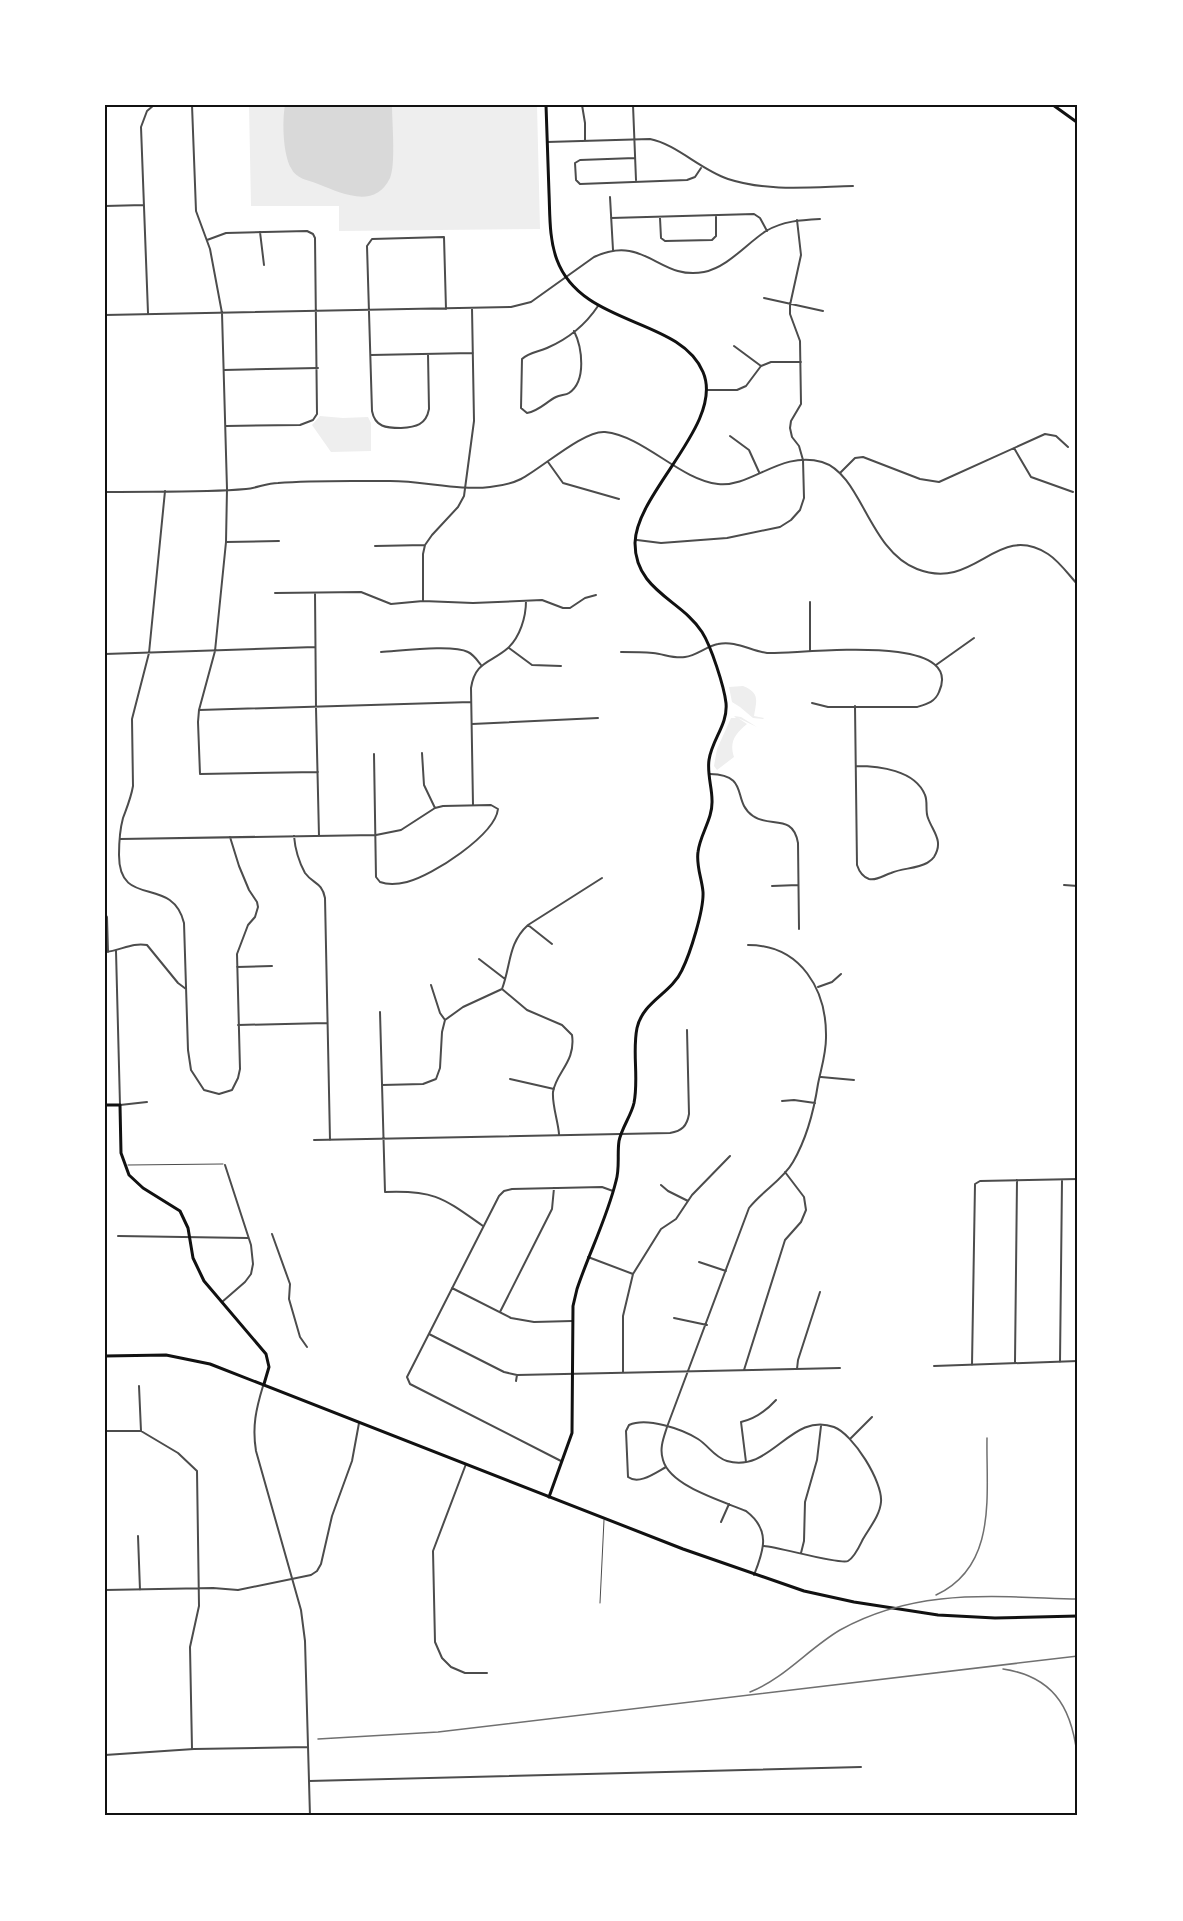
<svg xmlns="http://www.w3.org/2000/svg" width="1183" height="1921" viewBox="0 0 1183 1921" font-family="'DejaVu Sans',sans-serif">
	<rect width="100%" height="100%" fill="#fff"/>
	<path fill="#eee" d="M249,105H537L540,229L339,231V206H251Z
		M320,416L343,418L368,417L371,423V451L331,452L312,425Z
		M743,686C761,693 756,702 754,716L764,718L763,719L753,718L740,707L732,702L729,687Z
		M734,716L741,717L757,727L738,718L747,724C735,734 729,742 734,757L717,770L714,766L717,749L731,718H736Z"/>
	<path fill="#d9d9d9" d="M285,105H392C392,122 396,165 390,178C375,210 341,193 318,184C308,180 296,179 291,168C283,154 282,121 285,105Z"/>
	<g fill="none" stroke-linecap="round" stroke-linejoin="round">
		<path stroke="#4c4c4c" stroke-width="1" d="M128,1165L223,1164
			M600,1603L604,1520"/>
		<path stroke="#4c4c4c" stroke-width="2" d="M192,105L196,211L210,249L222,313L227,489L226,542L215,651L199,710L198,722L200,774L318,772
			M582,105L585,123V141
			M633,105L636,180
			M547,142L650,139C676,144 701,170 728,179C768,192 812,187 853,186
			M635,158L580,160L575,163L576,180L580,184L687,180L695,177L701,168
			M610,197L613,250
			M105,206L144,205
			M611,218L754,214L760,218L767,231
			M660,218L661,238L665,241L712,240L716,236V216
			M260,232L264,265
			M207,240L226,233L307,231L313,234L315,238L317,414L313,420L300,425L226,426
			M764,298L823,311
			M148,313L141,127L147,111L154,105
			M105,315L511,307L531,302L594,257C645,233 659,281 704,272C728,267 746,244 766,231C783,221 801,220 820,219
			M574,331C582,347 587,381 569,393C566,395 560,395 556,397C546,402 539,411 527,413L521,408L522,359C529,352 538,352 547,348C568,339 586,324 598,306
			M734,346L761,366
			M428,354L429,409C426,425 416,427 401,428C386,428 375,427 372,411L367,246L372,239L444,237L446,309
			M371,355L473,353
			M224,370L318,368
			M707,390H737L746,386L761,366L771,362H801
			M730,436L749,450L759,472
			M1014,448L1031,477L1073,492
			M548,462L563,483L619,499
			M840,473L855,458L863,457L920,479L939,482L1045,434L1056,436L1068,447
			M165,491L149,653L132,719L133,786C131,798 127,807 123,818C120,829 119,843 119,855C119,910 172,874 184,923L188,1050L191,1070L204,1090L219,1094L232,1090L238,1078L240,1069L237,954L248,925L255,917L258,907L257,902L249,890L239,866L230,837
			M637,540L661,543L727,538L780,527L791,520L800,510L804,498L803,460L799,446L792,437L790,428L791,421L801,404L800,341L790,314V305L801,255L797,220
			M226,542L279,541
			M375,546L425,545
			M275,593L361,592L391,604L423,601L473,603L542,600L563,608H570L585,598L596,595
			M315,593L316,708L319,836
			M423,601V554L425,545L432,535L458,507L464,496L474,421L472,308
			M509,648L532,665L561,666
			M810,651V602
			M381,652C400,651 453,644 468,652C474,655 477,660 481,665
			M621,652C632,652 642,652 653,653C664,654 674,659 685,657C696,656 707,646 718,644C735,640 751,651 767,653C794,655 967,630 939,692C935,702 927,704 917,707H828L812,703
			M105,654L315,647
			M936,665L974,638
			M855,706L857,865C859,871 863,877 869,879C877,881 884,875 891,873C902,868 916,869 927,863C930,861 932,860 934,857C944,841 933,832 928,818C925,811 928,802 925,795C915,770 879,766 856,766
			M199,710L471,702
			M472,724L598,718
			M422,753L424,785L435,808
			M710,774C751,775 731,801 753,816C770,828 793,813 798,843L799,929
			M473,805L471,688C475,661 491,663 508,648C520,637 526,617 526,601
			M294,836C295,848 299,862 305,873C313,884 322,882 325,898L330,1140
			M120,839L376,835L401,830L435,808L443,806L491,805L498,809C495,835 432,876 407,882C399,884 388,885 380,882L376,877L374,754
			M1064,885L1078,886
			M772,886L798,885
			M105,914L107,917L108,952
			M528,925L552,944
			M748,945C801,945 827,990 826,1038C826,1054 821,1069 818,1084C814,1110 807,1138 793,1162C783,1180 762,1191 749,1208L667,1427C664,1437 659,1448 663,1460C670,1486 722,1501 746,1511C771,1530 764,1550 754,1575
			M116,951L120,1105L147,1102
			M105,952C120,951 132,942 147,945L178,983L186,989
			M479,959L505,979
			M237,967L272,966
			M431,985L440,1013L445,1020
			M818,987L832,982L841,974
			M502,989L527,1010L562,1025L572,1035C576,1062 556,1072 553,1092C552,1105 558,1121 559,1134
			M380,1012L385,1192C435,1190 443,1198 483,1226
			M238,1025L327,1023
			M821,1077L854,1080
			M510,1079L554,1089
			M382,1085L423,1084L436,1079L440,1068L442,1032L445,1020L463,1007L502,989C511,965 508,943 528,925L602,878
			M782,1101L794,1100L815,1103
			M314,1140L670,1133C682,1131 687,1126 689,1114L687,1030
			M661,1185L668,1191L688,1201
			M272,1234L290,1284L289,1299L300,1337L307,1347
			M118,1236L248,1238
			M588,1257L633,1274
			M699,1262L726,1271
			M452,1288L511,1318L534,1322L572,1321
			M222,1302L245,1282L251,1274L253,1264L251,1245L225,1165
			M500,1312L552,1209L554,1188
			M674,1318L707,1325
			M429,1334L504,1372L517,1375L840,1368
			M1015,1362L1017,1180
			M1060,1362L1062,1180
			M972,1365L975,1184L980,1181L1078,1179
			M934,1366L1078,1361
			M797,1369L798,1360L820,1292
			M744,1370L785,1240L801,1222L806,1210L804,1197L785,1172
			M623,1372V1316L633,1274L661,1229L676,1219L692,1195L730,1156
			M516,1381L517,1375
			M139,1386L141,1431
			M105,1431H141L178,1453L197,1471L199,1606L190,1647L192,1749
			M851,1438L872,1417
			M561,1461L410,1384L407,1377L499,1196L504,1191L512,1189L602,1187L613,1191
			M746,1462L741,1422C755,1419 766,1411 776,1400
			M466,1464L433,1551L435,1642L442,1658L451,1667L465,1673H487
			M666,1467C655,1473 639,1485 628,1477L626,1431L629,1425C647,1417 682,1429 698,1439C709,1446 714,1457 727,1461C771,1474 791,1411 834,1427C853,1434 883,1482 881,1502C880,1515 870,1527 863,1539C860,1545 855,1557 848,1561C842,1565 778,1547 764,1546
			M721,1522L729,1504
			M138,1536L140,1590
			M801,1553L804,1541L805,1502L817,1460L821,1426
			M105,1590L213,1588L238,1590L311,1575L317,1571L321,1564L332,1516L352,1461L359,1423
			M309,1781L861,1767"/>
		<path stroke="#4c4c4c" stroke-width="2" d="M105,492C152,491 200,493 246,489C257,488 267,483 278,483C314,480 351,481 387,481C420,480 458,491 490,487C499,486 513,483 521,479C542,468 584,430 605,432C644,436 680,480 718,484C751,488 781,450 822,462C862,474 868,550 917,569C976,592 996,521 1048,554C1059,561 1069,575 1078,585
			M263,1386C256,1409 252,1427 256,1451L301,1610L305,1641L310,1816
			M105,1755L194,1749L308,1747"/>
		<path stroke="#111" stroke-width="3" d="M546,105C547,134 548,164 549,193C550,215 549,239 557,260C582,327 680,317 703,372C725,423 636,492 635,543C635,591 682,600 702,632C711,646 724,686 726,703C728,725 712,739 709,760C707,774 712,787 712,800C713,819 700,834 698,852C696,866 702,879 703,892C704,910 690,954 682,970C671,994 643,1001 637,1028C632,1052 639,1078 634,1103C631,1116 622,1127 619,1141C617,1154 620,1168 616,1181C607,1218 589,1253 577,1289L573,1306L572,1433L549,1497
			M105,1105H120L121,1153L129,1175L143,1188L180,1211L188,1228L193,1258L204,1281L266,1354L269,1367L264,1384"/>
		<path stroke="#111" stroke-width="3" d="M1053,105L1078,123
			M105,1356L166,1355L210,1364L683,1549L804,1591L854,1602L938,1615L995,1618L1078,1616"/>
		<path stroke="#707070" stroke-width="1.5" d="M936,1595C998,1566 986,1495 987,1438
			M1003,1669C1058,1677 1074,1714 1078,1764
			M750,1692C785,1678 808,1649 840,1630C918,1587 994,1597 1078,1599
			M318,1739L438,1732L1078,1656"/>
	</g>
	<rect width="1183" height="1921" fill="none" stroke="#ffffff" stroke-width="213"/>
	<rect x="106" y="106" width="970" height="1708" fill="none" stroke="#111" stroke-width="2"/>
</svg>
